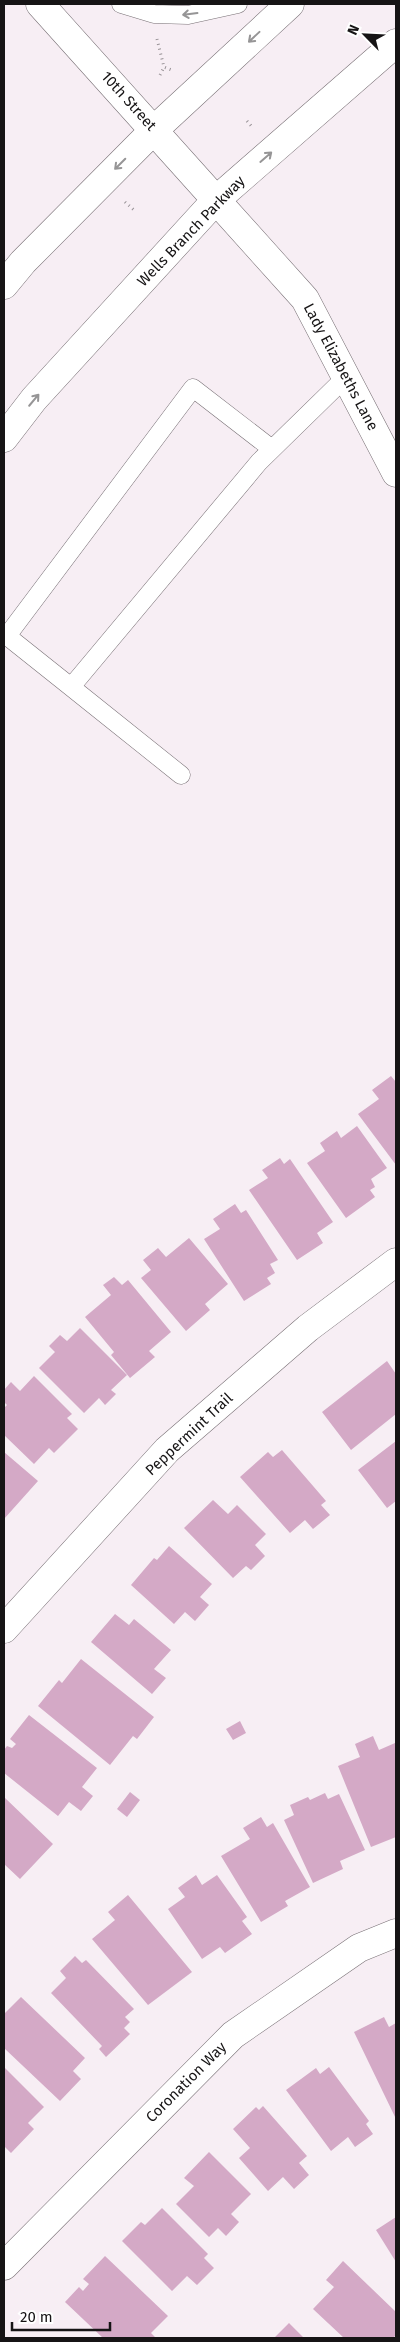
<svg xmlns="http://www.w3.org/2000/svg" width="400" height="2342" viewBox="0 0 400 2342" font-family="'Fira Sans',sans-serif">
	<rect width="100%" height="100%" fill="#f7eef4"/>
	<path fill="#d4a9c6" d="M391,1076L396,1082V1165L358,1114L379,1099L372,1090Z
		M357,1126L387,1168L371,1179L375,1187L370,1190L375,1197L346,1218L307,1163L325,1151L320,1143L337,1131L341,1138Z
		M280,1158L284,1164L290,1159L333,1222L317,1233L323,1243L297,1260L249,1190L268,1178L262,1170Z
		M235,1204L241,1213L246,1210L278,1260L270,1264L275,1273L267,1278L271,1284L244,1301L204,1239L220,1229L213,1219Z
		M189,1238L228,1284L205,1304L210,1310L186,1331L141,1278L151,1270L143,1260L158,1248L166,1257Z
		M114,1277L122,1285L128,1280L171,1332L149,1351L155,1357L130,1378L111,1355L114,1352L85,1317L111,1295L103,1285Z
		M80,1328L127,1375L111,1390L116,1394L105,1405L99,1398L84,1413L39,1368L55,1352L49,1346L60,1335L67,1341Z
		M387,1361L396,1374V1414L351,1450L322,1412Z
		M34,1376L72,1414L67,1418L78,1429L54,1453L49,1448L34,1464L4,1435V1408L7,1405L4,1402V1390L11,1382L20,1391Z
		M396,1441V1501L387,1508L358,1470Z
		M282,1450L326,1501L321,1505L330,1515L313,1529L305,1520L290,1533L240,1477L268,1452L273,1457Z
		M4,1452L38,1481L4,1519Z
		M213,1500L228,1514L237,1505L266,1534L255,1545L265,1556L251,1570L246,1566L233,1578L184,1528Z
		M169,1546L212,1584L200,1597L209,1605L195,1621L185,1612L174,1624L131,1585L154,1558L157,1560Z
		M115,1614L129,1625L134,1619L171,1650L154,1669L166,1678L152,1694L91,1642Z
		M81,1659L154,1717L137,1739L133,1736L110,1765L38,1706L59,1680L62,1683Z
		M29,1715L97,1768L82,1787L93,1796L81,1811L69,1802L58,1816L4,1773V1750L7,1746L12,1748L16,1744L10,1739Z
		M240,1721L246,1733L233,1740L226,1729Z
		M373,1736L379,1750L395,1743L396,1746V1837L371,1847L338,1766L360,1757L355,1744Z
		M130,1792L140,1800L127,1817L117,1809Z
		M325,1793L328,1799L339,1794L365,1850L340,1861L343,1869L313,1883L284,1820L294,1815L290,1805L308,1797L310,1800Z
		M4,1797L53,1844L20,1879L4,1864Z
		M261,1817L267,1827L273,1823L310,1887L285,1901L288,1906L261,1922L221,1856L250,1839L243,1828Z
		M196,1875L202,1885L217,1875L247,1917L242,1921L252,1934L225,1953L220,1947L202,1959L168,1909L185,1897L178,1888Z
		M128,1895L192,1972L148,2005L92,1939L115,1920L108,1912Z
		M75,1956L82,1963L86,1960L134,2009L125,2017L130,2022L124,2028L130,2034L106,2057L99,2049L102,2046L51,1993L66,1978L60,1971Z
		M21,1997L85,2058L73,2071L81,2079L60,2101L4,2048V2014Z
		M384,2017L389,2027L396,2023V2119L354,2032Z
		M4,2067L44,2107L28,2123L34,2129L11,2153L4,2146Z
		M329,2067L369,2121L366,2124L373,2134L355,2147L348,2137L331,2151L286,2090L316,2068L320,2074Z
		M263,2106L307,2156L299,2163L309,2175L294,2189L283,2177L268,2191L239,2158L250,2148L233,2129L256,2107L259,2110Z
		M209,2152L251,2194L231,2214L239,2222L226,2236L218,2228L209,2237L176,2204L194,2186L184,2178Z
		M162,2208L208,2254L204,2258L214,2268L197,2285L187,2276L172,2291L122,2241L141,2222L145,2225Z
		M396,2217V2262L376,2230Z
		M105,2256L168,2316L151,2333L156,2338H103L65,2302L79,2287L83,2291L89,2284L83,2279Z
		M343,2261L396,2312V2335L393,2338H344L313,2309L334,2287L326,2280Z
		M289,2323L304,2338H274Z"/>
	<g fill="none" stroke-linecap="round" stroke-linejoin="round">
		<defs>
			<path id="lane" d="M121,4L154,14L188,15L238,4
				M272,449L193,388L7,636L71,687L259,462L346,377
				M71,687L181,775"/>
			<path id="street" d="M216,200L305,299L396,473
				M4,1629L167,1450L308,1328L396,1262
				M4,2266L233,2035L359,1948L396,1933"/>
			<path id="secondary" d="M40,4L216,200
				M4,285L23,262L155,129L290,4
				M4,438L34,399L216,200L396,43"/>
		</defs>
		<use href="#lane" stroke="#787075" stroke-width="19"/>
		<use href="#street" stroke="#787075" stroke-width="29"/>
		<use href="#secondary" stroke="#787075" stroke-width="29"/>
		<path stroke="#989296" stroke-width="3" stroke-dasharray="1 4" stroke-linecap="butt" d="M157,39L164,67
			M160,75L164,67L174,71
			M247,121L253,128
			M125,202L134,210"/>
		<use href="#lane" stroke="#fff" stroke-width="18"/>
		<use href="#street" stroke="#fff" stroke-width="28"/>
		<use href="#secondary" stroke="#fff" stroke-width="28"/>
	</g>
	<defs><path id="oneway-shaft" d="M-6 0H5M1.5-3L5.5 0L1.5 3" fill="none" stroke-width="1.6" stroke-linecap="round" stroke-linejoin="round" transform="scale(1.25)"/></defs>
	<g stroke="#969596">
		<use href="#oneway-shaft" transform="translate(190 14) rotate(173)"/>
		<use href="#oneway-shaft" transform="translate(254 37) rotate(137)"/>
		<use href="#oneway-shaft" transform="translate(266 157) rotate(-41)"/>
		<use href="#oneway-shaft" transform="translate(120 164) rotate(135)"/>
		<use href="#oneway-shaft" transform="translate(34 400) rotate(-50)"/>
	</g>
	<g text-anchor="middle" stroke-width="5" stroke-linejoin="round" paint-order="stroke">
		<g font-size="15" fill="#161415" stroke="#fff">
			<text transform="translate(129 101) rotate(48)" y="5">10th Street</text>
			<text transform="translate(191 231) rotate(-46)" y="5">Wells Branch Parkway</text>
			<text transform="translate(341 367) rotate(62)" y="5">Lady Elizabeths Lane</text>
			<text transform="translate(189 1434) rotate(-43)" y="5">Peppermint Trail</text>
			<text transform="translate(186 2082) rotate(-45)" y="5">Coronation Way</text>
		</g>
	</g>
	<rect width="400" height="2342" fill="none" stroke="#161415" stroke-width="10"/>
	<g transform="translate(365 35) rotate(294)" stroke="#ffffff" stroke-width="4" paint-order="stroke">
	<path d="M0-4L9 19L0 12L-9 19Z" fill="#161415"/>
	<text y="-8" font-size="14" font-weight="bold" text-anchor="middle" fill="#161415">N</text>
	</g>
	<path d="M12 2322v8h98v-8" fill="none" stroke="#161415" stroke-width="2.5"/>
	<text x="20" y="2322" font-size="15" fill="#161415" stroke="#ffffff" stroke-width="4" paint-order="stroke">20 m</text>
</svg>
